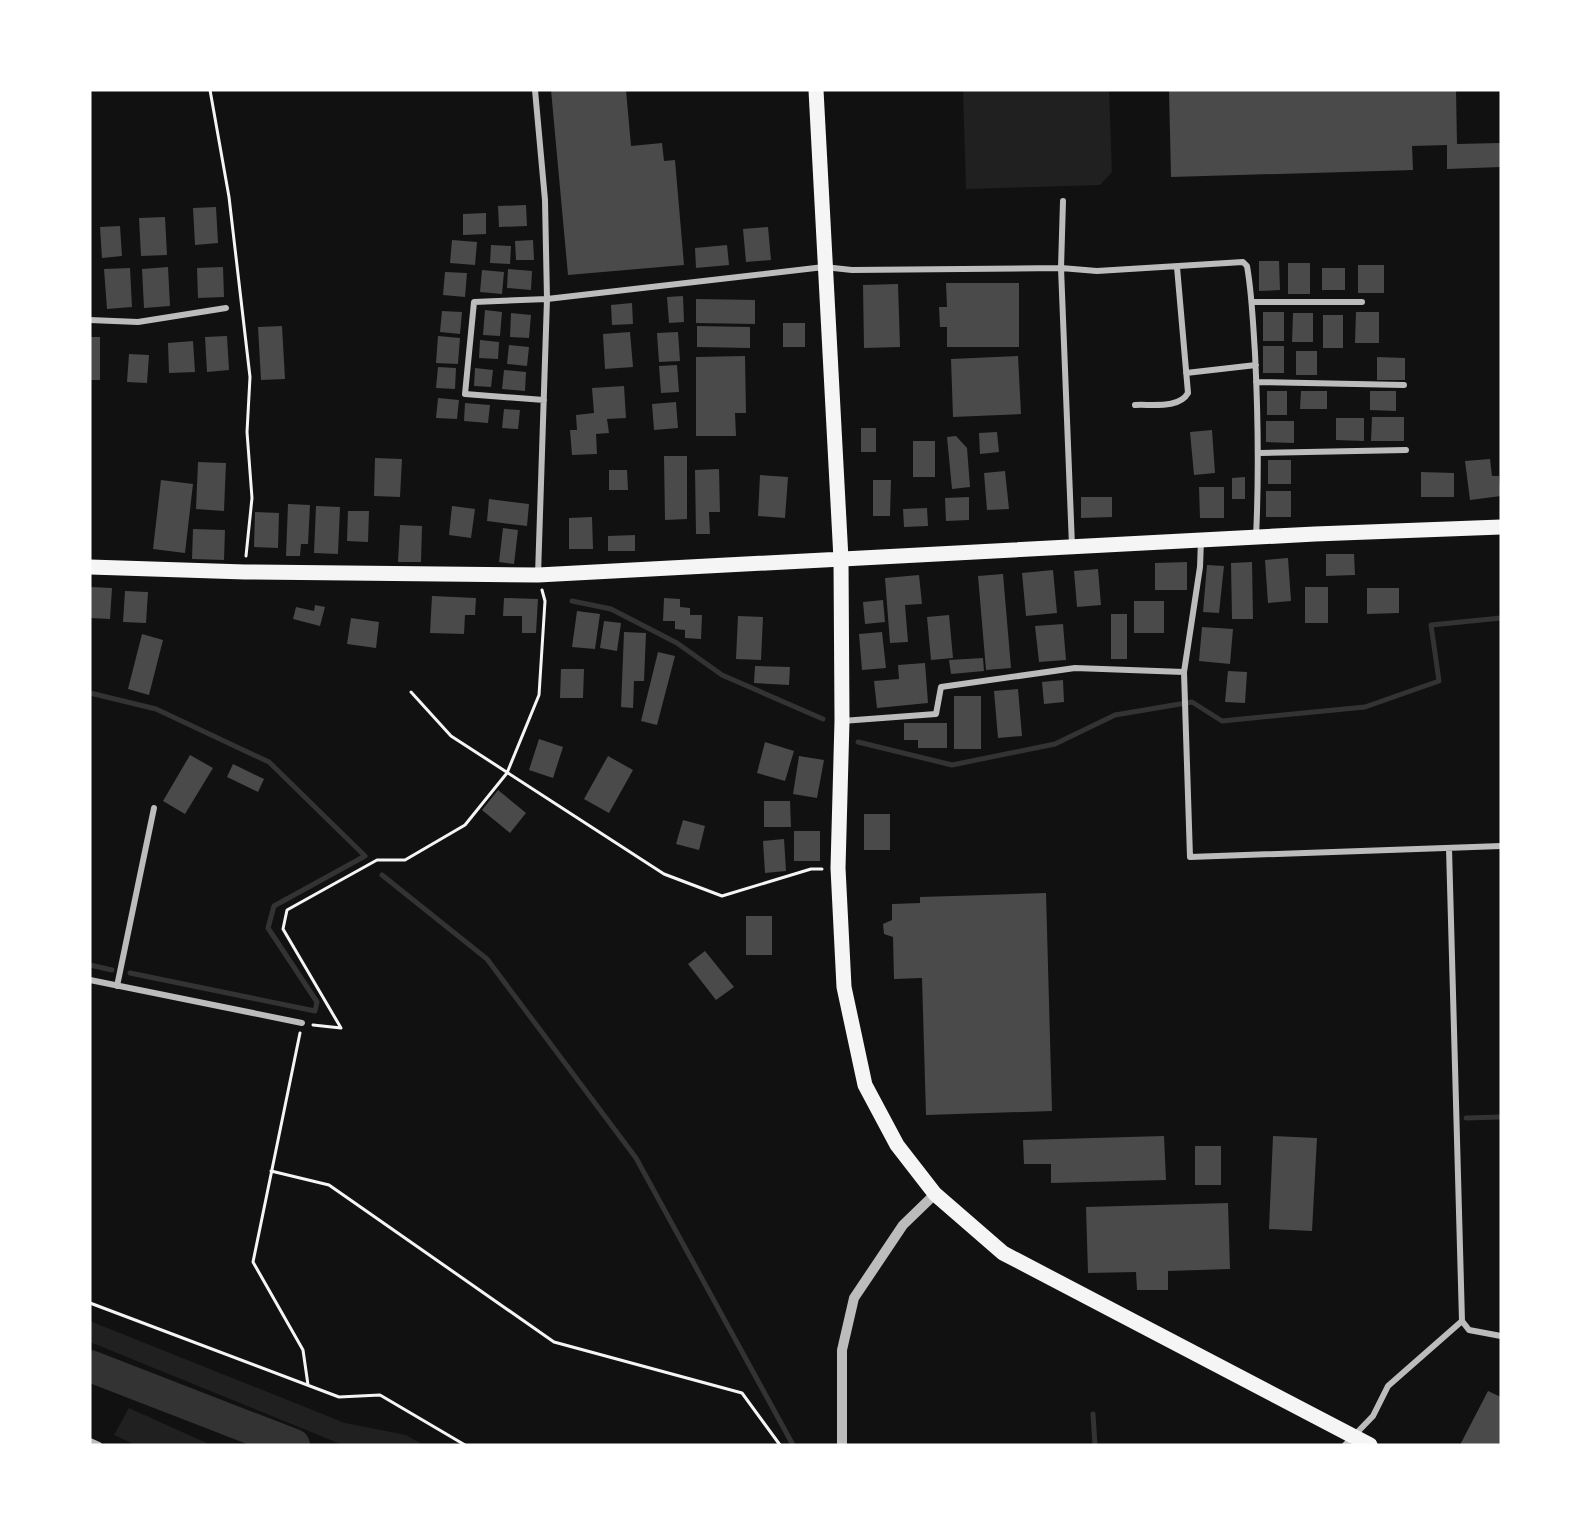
<svg xmlns="http://www.w3.org/2000/svg" width="1591" height="1535" viewBox="0 0 1591 1535" font-family="'PT Sans',sans-serif">
	<rect width="100%" height="100%" fill="#111"/>
	<path fill="#202020" d="M963,90H1109L1112,172L1100,185L966,189Z
		M90,1321L345,1423L406,1435L423,1445H343L90,1342Z
		M129,1408L211,1445H136L114,1435Z"/>
	<g fill="none" stroke-linecap="round" stroke-linejoin="round">
		<path stroke="#333" stroke-width="5" d="M572,601L611,609L677,643L722,675L823,719
			M90,693L156,709L269,762L365,856L274,906L268,928L317,1002L315,1011L130,973
			M858,742L952,765L1055,744L1115,715L1192,702L1222,721L1365,707L1439,681L1431,625L1501,618
			M382,875L487,959L636,1158L793,1445
			M90,965L112,970
			M1466,1118L1501,1117
			M1093,1414L1095,1445"/>
		<path stroke="#333" stroke-width="32" d="M90,1366L294,1445"/>
	</g>
	<path fill="#4a4a4a" d="M551,90H626L631,146L662,143L664,161L675,160L684,265L568,275Z
		M1169,90H1456L1457,144L1500,143L1501,167L1447,169V145L1412,146L1413,170L1171,177Z
		M526,205L527,226L499,227L498,206Z
		M216,207L218,243L195,245L193,208Z
		M486,213V234L463,235V214Z
		M165,217L167,255L141,256L139,218Z
		M120,226L122,256L102,258L100,227Z
		M768,227L771,260L746,262L743,229Z
		M452,240L477,242L475,265L450,263Z
		M533,240L534,260H516L515,241Z
		M491,245L511,246L510,264L490,263Z
		M727,245L729,265L696,268L695,248Z
		M1259,261H1279L1280,290L1259,291Z
		M1288,263H1310V294H1288Z
		M1358,265H1384V293H1358Z
		M168,267L170,306L144,308L142,269Z
		M223,267L224,297L198,298L197,268Z
		M130,268L132,307L107,309L104,269Z
		M1322,268H1345V290H1322Z
		M508,269L532,271L531,290L507,288Z
		M482,270L504,272L502,294L480,292Z
		M445,272L467,273L465,297L443,295Z
		M946,283H1019V347H947V327H940L939,307H947Z
		M898,284L900,347L864,348L863,285Z
		M683,296L684,322L669,323L667,297Z
		M696,299L755,300V324L696,323Z
		M632,303L633,324L612,325L611,305Z
		M485,310L502,312L500,336L483,335Z
		M442,311L462,312L460,334L440,332Z
		M1263,312H1284V341H1263Z
		M1356,312H1379V343H1355Z
		M511,313L531,315L529,338L510,337Z
		M1293,313H1313V342H1292Z
		M1323,315H1343V348H1323Z
		M783,323H805V347H783Z
		M282,326L285,379L261,380L258,327Z
		M697,326L750,327V348L697,347Z
		M630,332L633,367L605,369L603,334Z
		M678,332L680,361L659,362L657,333Z
		M227,336L229,370L207,372L205,337Z
		M438,336L460,338L458,364L436,363Z
		M90,337H100V380H90Z
		M480,340L499,342L498,359L479,358Z
		M193,341L195,372L169,373L168,343Z
		M509,345L529,347L527,366L507,364Z
		M1263,346H1284V373H1263Z
		M1296,351H1317V375H1296Z
		M129,354L149,355L147,383L127,382Z
		M745,356L746,413H735L736,436H696V357Z
		M1018,356L1021,414L953,417L951,359Z
		M1377,357L1405,358V380H1377Z
		M677,365L679,392L661,393L659,366Z
		M438,367L456,368L455,389L436,388Z
		M475,368L493,370L491,387L474,386Z
		M504,370L526,372L525,391L502,389Z
		M624,386L626,418L607,419L609,433L596,434L597,454L572,455L570,430H577L576,415L594,413L592,388Z
		M1267,391H1287V415H1267Z
		M1301,391H1327V409H1300Z
		M1370,391H1396V411L1370,410Z
		M438,398L459,400L457,419L436,418Z
		M676,402L678,428L654,430L652,404Z
		M465,403L490,405L488,423L464,421Z
		M504,409L520,410L518,429L502,428Z
		M1372,417H1404V441H1371Z
		M1336,418H1364V441L1336,440Z
		M1266,421H1294V443L1266,442Z
		M861,428H876V452H861Z
		M1212,430L1215,473L1194,475L1190,432Z
		M997,432L999,452L980,454L979,433Z
		M956,436L967,448L970,487L952,489L947,437Z
		M913,441H935V477H913Z
		M664,456H687V519L665,520Z
		M375,458L402,459L400,497L374,496Z
		M1490,459L1492,476H1499L1501,496L1470,500L1465,461Z
		M1268,460H1291V484H1268Z
		M198,462L226,463L224,511L196,509Z
		M719,469L720,512H709L710,534H696L695,470Z
		M609,470H627L628,490H609Z
		M1005,471L1009,509L987,510L984,473Z
		M1421,472L1454,473V497H1421Z
		M760,475L788,477L785,518L758,516Z
		M1245,477V499H1232V478Z
		M161,480L193,484L185,553L153,549Z
		M873,480H891L890,516H873Z
		M1199,487H1224V518H1200Z
		M1266,491H1291V517H1266Z
		M969,497V520L946,521L945,498Z
		M1081,497H1112V517L1081,518Z
		M489,499L529,504L527,526L487,521Z
		M288,504L310,505L308,544H301L300,556H286Z
		M316,506L340,507L338,554L314,553Z
		M452,506L475,509L471,538L449,535Z
		M927,508L928,526L904,527L903,509Z
		M348,511H369L368,542L347,541Z
		M255,512L279,513L278,548L254,547Z
		M592,517L593,549H569V518Z
		M400,525L422,526L421,562H398Z
		M503,528L518,530L514,564L499,562Z
		M193,529L225,530L224,560L192,559Z
		M635,535V551H608V536Z
		M1326,554H1354L1355,575L1326,576Z
		M1288,558L1291,601L1268,603L1265,560Z
		M1187,562V590H1155V563Z
		M1252,562L1253,619H1232L1231,563Z
		M1207,565L1224,566L1219,613L1203,612Z
		M1098,569L1101,605L1077,607L1074,571Z
		M1053,570L1057,613L1026,616L1022,573Z
		M1003,574L1011,668L986,670L978,576Z
		M919,575L922,604L905,605L908,642L890,643L885,578Z
		M90,587L112,588L110,619L90,618Z
		M1305,587H1328V623H1305Z
		M1367,588H1399V613L1367,614Z
		M125,591L148,592L146,623L123,622Z
		M432,596L476,598L475,615H465L464,634L430,633Z
		M504,598L538,599L536,633H522V616H503Z
		M664,598L680,599V607L690,608V615H702L701,639L685,638V630L675,629V621H663Z
		M883,600L885,622L865,624L863,602Z
		M1134,601H1164V633H1134Z
		M315,605L325,607L320,626L293,619L296,607L314,611Z
		M577,611L600,614L595,649L572,647Z
		M1111,614H1127V659H1111Z
		M949,615L953,658L931,660L927,617Z
		M738,616L763,617L761,660L736,659Z
		M351,618L379,622L376,648L347,644Z
		M604,621L621,623L617,651L600,648Z
		M1063,624L1066,660L1039,662L1035,626Z
		M1202,627L1233,629L1230,664L1199,661Z
		M624,632L646,633L644,681H634L633,708L621,707Z
		M882,632L886,668L862,670L859,634Z
		M142,634L163,640L149,695L128,689Z
		M658,652L675,656L657,725L641,721Z
		M983,658L984,671L951,674L949,660Z
		M925,663L928,703L877,708L874,681L899,679L898,665Z
		M755,666L790,667L789,685L754,683Z
		M561,669H584L583,698H560Z
		M1228,671L1247,672L1245,703L1225,702Z
		M1063,680L1064,702L1044,704L1042,682Z
		M1018,689L1022,736L998,738L994,691Z
		M954,696H981V749H954Z
		M904,723H947V748H918V740H904Z
		M539,739L563,747L553,778L529,770Z
		M765,742L794,751L785,781L757,773Z
		M190,755L213,768L185,814L163,801Z
		M608,756L633,770L609,813L584,799Z
		M799,756L824,760L817,798L793,794Z
		M233,764L264,779L258,792L227,777Z
		M498,790L526,813L510,833L482,810Z
		M764,801H790L791,827H764Z
		M864,814H890V850H864Z
		M683,820L705,826L699,850L676,844Z
		M794,831H820V861H794Z
		M784,839L786,871L765,873L763,841Z
		M1046,893L1052,1111L926,1115L922,978L894,979L893,937L884,934L883,924L892,920V904L920,903V897Z
		M746,916H772V955H746Z
		M705,951L734,987L716,1000L688,964Z
		M1164,1136L1166,1180L1051,1183V1164H1024L1023,1140Z
		M1273,1136L1317,1138L1312,1231L1269,1229Z
		M1195,1146H1221V1185H1195Z
		M1228,1203L1230,1269L1168,1271V1290H1137L1136,1272L1088,1273L1086,1207Z
		M1488,1391L1501,1397V1445H1460Z"/>
	<g fill="none" stroke-linecap="round" stroke-linejoin="round">
		<path stroke="#f5f5f5" stroke-width="3" d="M210,90L229,197L250,377L247,432L252,498L246,556
			M411,692L451,736L664,874L722,896L811,869H822
			M313,1025L341,1028L283,929L287,910L377,860H405L465,825L507,773L539,695L545,601L542,590
			M300,1033L253,1262L303,1350L308,1385
			M271,1171L329,1185L554,1342L742,1393L780,1445
			M90,1303L339,1397L380,1395L465,1445"/>
		<path stroke="#bcbcbc" stroke-width="6" d="M535,90L545,200L547,299L538,575
			M1063,201L1061,268L1072,546
			M1252,302H1362
			M90,320L138,322L226,308
			M1186,373L1256,365
			M1256,382L1404,385
			M544,400L465,394L474,302L547,299L824,267L852,270L1061,268L1097,271L1243,262L1247,266C1252,294 1253,324 1255,353C1258,414 1259,475 1256,537
			M1135,405C1152,404 1179,409 1188,393L1177,267
			M1260,453L1406,450
			M1201,540L1200,567L1184,672L1190,857L1501,846
			M842,721L936,714L941,687L1075,668L1184,672
			M1449,848L1462,1321L1469,1330L1501,1336
			M90,980L302,1023
			M117,986L154,808
			M90,1441L99,1445
			M1345,1445L1373,1416L1388,1386L1462,1321"/>
		<path stroke="#bcbcbc" stroke-width="10" d="M842,1445V1350L854,1298L903,1225L935,1194"/>
		<path stroke="#f5f5f5" stroke-width="15" d="M816,90L841,559L842,721L838,868L844,987L865,1085L897,1145L935,1194L1003,1253L1370,1445
			M90,567L245,572L538,575L1315,534L1501,527"/>
	</g>
	<rect width="1591" height="1535" fill="none" stroke="#ffffff" stroke-width="183"/>
</svg>
